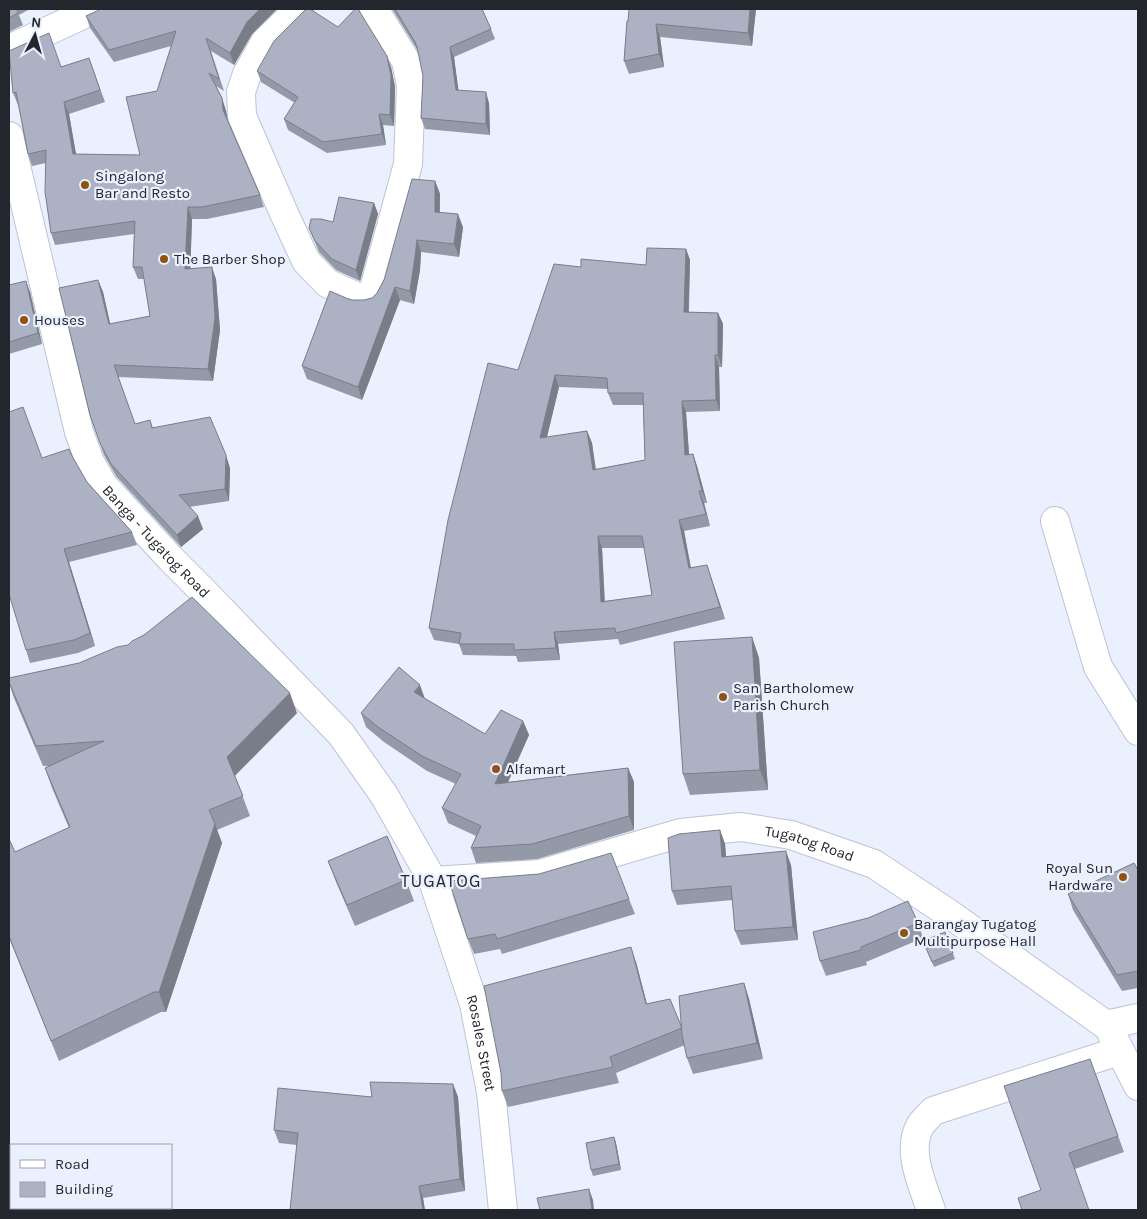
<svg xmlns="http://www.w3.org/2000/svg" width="1147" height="1219" viewBox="0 0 1147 1219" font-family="Karla,sans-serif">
	<rect width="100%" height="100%" fill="#ebf0ff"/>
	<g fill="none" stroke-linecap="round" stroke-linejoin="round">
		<defs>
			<g id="minor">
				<path d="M299,9L265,42L247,74L241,92L242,116L283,211L306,261L327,283L357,297H369L374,289L408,164L411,86L406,61L374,9"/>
				<path d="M9,49L95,9"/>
				<path id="s1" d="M9,136L79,432L90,462L103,485L170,558L205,593L341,734L384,795L433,881L474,1004L491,1092L503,1210"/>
				<path d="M1055,521L1098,667L1138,731"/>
				<path id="s2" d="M433,881L540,874L681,833L741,827L791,835L874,864L948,913L1106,1025L1138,1018"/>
				<path d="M1112,1035L1138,1086"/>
				<path d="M931,1210C923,1186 906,1151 920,1126C923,1121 929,1116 933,1111L1119,1051"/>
			</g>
		</defs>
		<use href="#minor" stroke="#bdc3d5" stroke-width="30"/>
		<use href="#minor" stroke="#fff" stroke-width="28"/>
	</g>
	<path fill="#9499a8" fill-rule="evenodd" d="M9,9H30L19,15L23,25L9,32Z
		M100,9H277L252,34L234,65L211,51L224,91L216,86L222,98L226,111L227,119L260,195L264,207L207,219H192L190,269L216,279L220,330L213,381L118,377L135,424L150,420L153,428L230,468L229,501L189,507L203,529L181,547L116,476L104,455L90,415L98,280L103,292L110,324L150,316L144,279H138L133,267L134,234L55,245L51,233L46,163L32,166L28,154L19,105H18L13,93L61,67L89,58L105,102L69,114L76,154L140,155L157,91L171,46L114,62L90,28L86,16L97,11Z
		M392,9H482L491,29L495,39L454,57L458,90L489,103L490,135L425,129L421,118L423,76L418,51Z
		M756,9L752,46L660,37L664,67L629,74L624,61L627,21Z
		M391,67L395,87L394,126L383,125L386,145L327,153L288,130L284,119L295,103L261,82L257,71Z
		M435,181L440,194V212L463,227L459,257L421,252L420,270L414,304L400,300L362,400L307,379L302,366L346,298L352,300H364L372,298L377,293Z
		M374,203L378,214L360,281L336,270L319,252L309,228L333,222Z
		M686,249L690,260L689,312L718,313L723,324L722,367H719L720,411L686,412L689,455L693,454L697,466L707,503H704L710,526L684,531L691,568L711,577L725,619L620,645L618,639L558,644L560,660L518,662L516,656L463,655L459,644L434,640L429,628L518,370L581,267L646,265ZM559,387L608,389V393L613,405H643L645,460L596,469L592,443L587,431L547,437ZM602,548H644L652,595L605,601Z
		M9,285L30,292L42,344L9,354Z
		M72,456L87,482L132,532L137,545L69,562L95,646L78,653L30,663L26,650L42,458Z
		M752,637L759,658L768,790L690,795L683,774Z
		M9,683L297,713L235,776L250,816L217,830L222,843L166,1012H161L59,1061L9,938V839L15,852L69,828L52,788L45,768L49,766H43L14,698Z
		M424,698L485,734L523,721L529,735L508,782L628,768L634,782V830L537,859L476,863L471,848L476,836L448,823L442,808L456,784L427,771L384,742L366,727L361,713Z
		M720,830L725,844L726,857L791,865L798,940L741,945L735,931L733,900L677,905L672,891Z
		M328,861L406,880L414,901L355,926L336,882Z
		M1138,870V988L1122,991L1073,910L1068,894Z
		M629,899L635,914L502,954L500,949L474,954L468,939Z
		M868,918L918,923L923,938L866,962L867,965L826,976L820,961Z
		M945,932L955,959L934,967L923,941Z
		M636,962L647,1004L670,999L682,1029L744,983L749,999L763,1059L693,1074L687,1058L685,1045L616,1073L619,1083L508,1107L502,1091Z
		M1090,1059L1124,1152L1075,1169L1041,1190Z
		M453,1084L458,1097L465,1191L423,1198L425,1210H290L297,1145L279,1143L274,1130L372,1097Z
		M614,1137L616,1143L621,1170L593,1176L591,1170Z"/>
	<path fill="#787d88" d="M260,9H277L252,34L234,65L230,53L247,22Z
		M750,9H756L752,46L748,33Z
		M656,24L660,37L664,67L659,54Z
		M450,47L454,57L460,101L456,90Z
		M387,56L391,67L395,87L394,126L390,115Z
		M486,92L489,103L490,135L486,124Z
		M222,98L226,111L228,122L223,110Z
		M64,102L69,114L78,166L73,154Z
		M379,114L383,125L386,145L382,134Z
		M435,181L440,194L439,225L435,212Z
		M374,203L378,214L360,281L356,270Z
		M188,207L192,219L190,281L185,269Z
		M458,214L463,227L459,257L454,244Z
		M417,240L421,252L420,270L414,304L410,291Z
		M686,249L690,260L688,324L684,312Z
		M212,267L216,279L220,330L213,381L208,369Z
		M98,280L103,292L113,336L109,324Z
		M26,281L30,292L42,344L38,333Z
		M395,287L400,300L362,400L358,387Z
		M718,313L723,324L722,367L718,355Z
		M715,355L719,367L720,411L716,400Z
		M555,375L559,387L544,449L540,438Z
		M682,401L686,412L690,467L685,455Z
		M587,431L592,443L597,482L593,470Z
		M693,454L697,466L707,503L702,491Z
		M226,455L230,468L229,501L225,489Z
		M699,491L704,503L710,526L706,514Z
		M198,516L203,529L181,547L177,535Z
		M679,520L684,531L693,580L689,568Z
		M598,536L602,548L605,614L601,602Z
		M64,549L69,562L95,646L90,633Z
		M707,565L725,619L720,607Z
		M554,632L558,644L560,660L556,648Z
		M752,637L759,658L768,790L760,770Z
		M420,685L425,699L414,692Z
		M290,693L297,713L234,776L227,757Z
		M523,721L529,735L501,798L495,784Z
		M628,768L634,782V830L629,816Z
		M215,824L222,843L166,1012L159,992Z
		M720,830L725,844L727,871L722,857Z
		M786,851L791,865L798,940L793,927Z
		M631,947L636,962L651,1020L646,1004Z
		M744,983L749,999L763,1059L757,1043Z
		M453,1084L458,1097L465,1191L460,1179Z
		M614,1137L616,1143L621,1170L619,1164Z
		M419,1186L423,1198L425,1210H423Z
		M589,1189L593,1200L594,1210H592Z"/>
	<path fill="#acb2c3" stroke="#787d88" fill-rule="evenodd" d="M9,9H17L18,13L9,18Z
		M100,9H260L247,22L230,53L206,38L219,79L209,73L222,98L223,110L260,195L202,207H188L185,269L212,267L215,318L208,369L114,365L135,424L150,420L152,428L210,417L226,455L225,489L179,495L198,516L177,535L111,464L100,443L90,415L59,288L98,280L109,324L150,316L142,267H133L135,221L51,233L45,192L46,150L28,154L16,92L13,93L9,51L49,33L61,67L89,58L100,90L64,102L73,154L140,155L126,97L157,91L176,31L109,50L86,16L97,11Z
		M306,9H310L338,27L355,9H358L387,56L391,76L390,115L379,114L382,134L323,142L284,119L298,97L257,71L274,41Z
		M395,9H482L491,29L450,47L456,90L486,92V124L421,118L423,76L417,47L415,42Z
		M629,9H750L748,33L656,24L659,54L624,61L627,21H628Z
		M412,179L435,181V212L458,214L454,244L417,240L415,257L410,291L395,287L358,387L302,366L330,291L346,298L352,300H364L372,298L377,293L384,280Z
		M339,197L374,203L356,270L332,259L315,241L309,228L311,219H321L333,222Z
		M647,248L686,249L684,312L718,313V355H715L716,400L682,401L685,455L693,454L702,491H699L706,514L679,520L689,568L707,565L720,607L616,633L615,628L554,632L556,648L514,650V644H459L461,633L429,628L448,520L488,363L518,370L554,264L581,267V259L646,265ZM555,375L607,378L608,393H643L645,460L593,470L587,431L540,438ZM598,536H642L652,595L601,602Z
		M26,281L38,333L9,342V285Z
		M23,407L42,458L69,449L72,456L87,482L132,532L64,549L90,633L74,640L26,650L9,594V412Z
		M192,597L290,693L227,757L243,796L209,810L215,824L159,992H154L51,1041L9,936V839L15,852L70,827L45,768L104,741L36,746L9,682V678L79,663L117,647L128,645L132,641L144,635Z
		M752,637L760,770L683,774L674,642Z
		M399,667L420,685L414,692L485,734L501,710L523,721L495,784L628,768L629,816L532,844L471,848L481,826L442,808L461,774L422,756L378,727L361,713Z
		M720,830L722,857L786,851L793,927L735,931L731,886L672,891L668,838L679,834Z
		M387,836L406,880L347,905L328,861Z
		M611,853L629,899L497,939L495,934L468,939L449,881L539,874Z
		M1134,863L1138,870V971L1117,975L1068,894Z
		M908,901L918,923L861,947V950L820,961L813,932L868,918Z
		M945,932L953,953L932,962L923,941Z
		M631,947L646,1004L670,999L682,1028L610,1057L613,1067L502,1091L501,1073L484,986Z
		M744,983L757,1043L687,1058L682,1035L679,996Z
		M1090,1059L1118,1136L1069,1153L1089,1210H1022L1018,1198L1041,1190L1004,1086Z
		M370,1082L453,1084L460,1179L419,1186L423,1210H290L298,1133L274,1130L278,1088L372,1097Z
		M614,1137L619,1164L591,1170L586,1143Z
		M589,1189L592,1210H540L537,1198Z"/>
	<g fill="#8e5212" stroke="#ebf0ff" stroke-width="2">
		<circle cx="85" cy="185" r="5"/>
		<circle cx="164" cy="259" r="5"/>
		<circle cx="24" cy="320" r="5"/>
		<circle cx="723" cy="697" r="5"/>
		<circle cx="496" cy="769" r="5"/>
		<circle cx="1123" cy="877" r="5"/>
		<circle cx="904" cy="933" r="5"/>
	</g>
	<g text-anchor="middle" stroke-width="4.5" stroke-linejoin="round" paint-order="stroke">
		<g font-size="15" fill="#24262d" stroke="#ebf0ff" text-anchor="start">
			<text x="95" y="181">Singalong<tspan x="95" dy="17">Bar and Resto</tspan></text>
			<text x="174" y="264">The Barber Shop</text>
			<text x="34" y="325">Houses</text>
			<text x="733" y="693">San Bartholomew<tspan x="733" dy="17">Parish Church</tspan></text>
			<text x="506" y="774">Alfamart</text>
			<text x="1113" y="873" text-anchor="end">Royal Sun<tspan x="1113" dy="17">Hardware</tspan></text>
			<text x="914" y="929">Barangay Tugatog<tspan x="914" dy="17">Multipurpose Hall</tspan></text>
		</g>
		<g font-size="15" fill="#24262d" stroke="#ebf0ff">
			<text dy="5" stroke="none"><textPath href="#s1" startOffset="440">Banga - Tugatog Road</textPath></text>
			<text dy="5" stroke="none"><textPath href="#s2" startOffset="385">Tugatog Road</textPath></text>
			<text dy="5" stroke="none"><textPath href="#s1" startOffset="1050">Rosales Street</textPath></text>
		</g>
		<g font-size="18" letter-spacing="1" fill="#24262d" stroke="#ebf0ff">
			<text x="441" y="887">TUGATOG</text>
		</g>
	</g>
	<rect width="1147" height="1219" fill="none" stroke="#24262d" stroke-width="20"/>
	<rect x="10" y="1144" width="162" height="65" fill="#ebf0ff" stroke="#9b9fab"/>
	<rect x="20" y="1160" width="25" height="8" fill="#ffffff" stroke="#9b9fab"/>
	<text x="55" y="1169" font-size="15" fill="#24262d">Road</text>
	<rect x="20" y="1182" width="25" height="15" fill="#acb2c3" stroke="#9b9fab"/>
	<text x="55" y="1194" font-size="15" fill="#24262d">Building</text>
	<g transform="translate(35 35) rotate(6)" stroke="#ebf0ff" stroke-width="4" paint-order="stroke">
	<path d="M0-4L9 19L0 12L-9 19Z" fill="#24262d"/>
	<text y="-8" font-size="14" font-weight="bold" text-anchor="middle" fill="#24262d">N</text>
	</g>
</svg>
